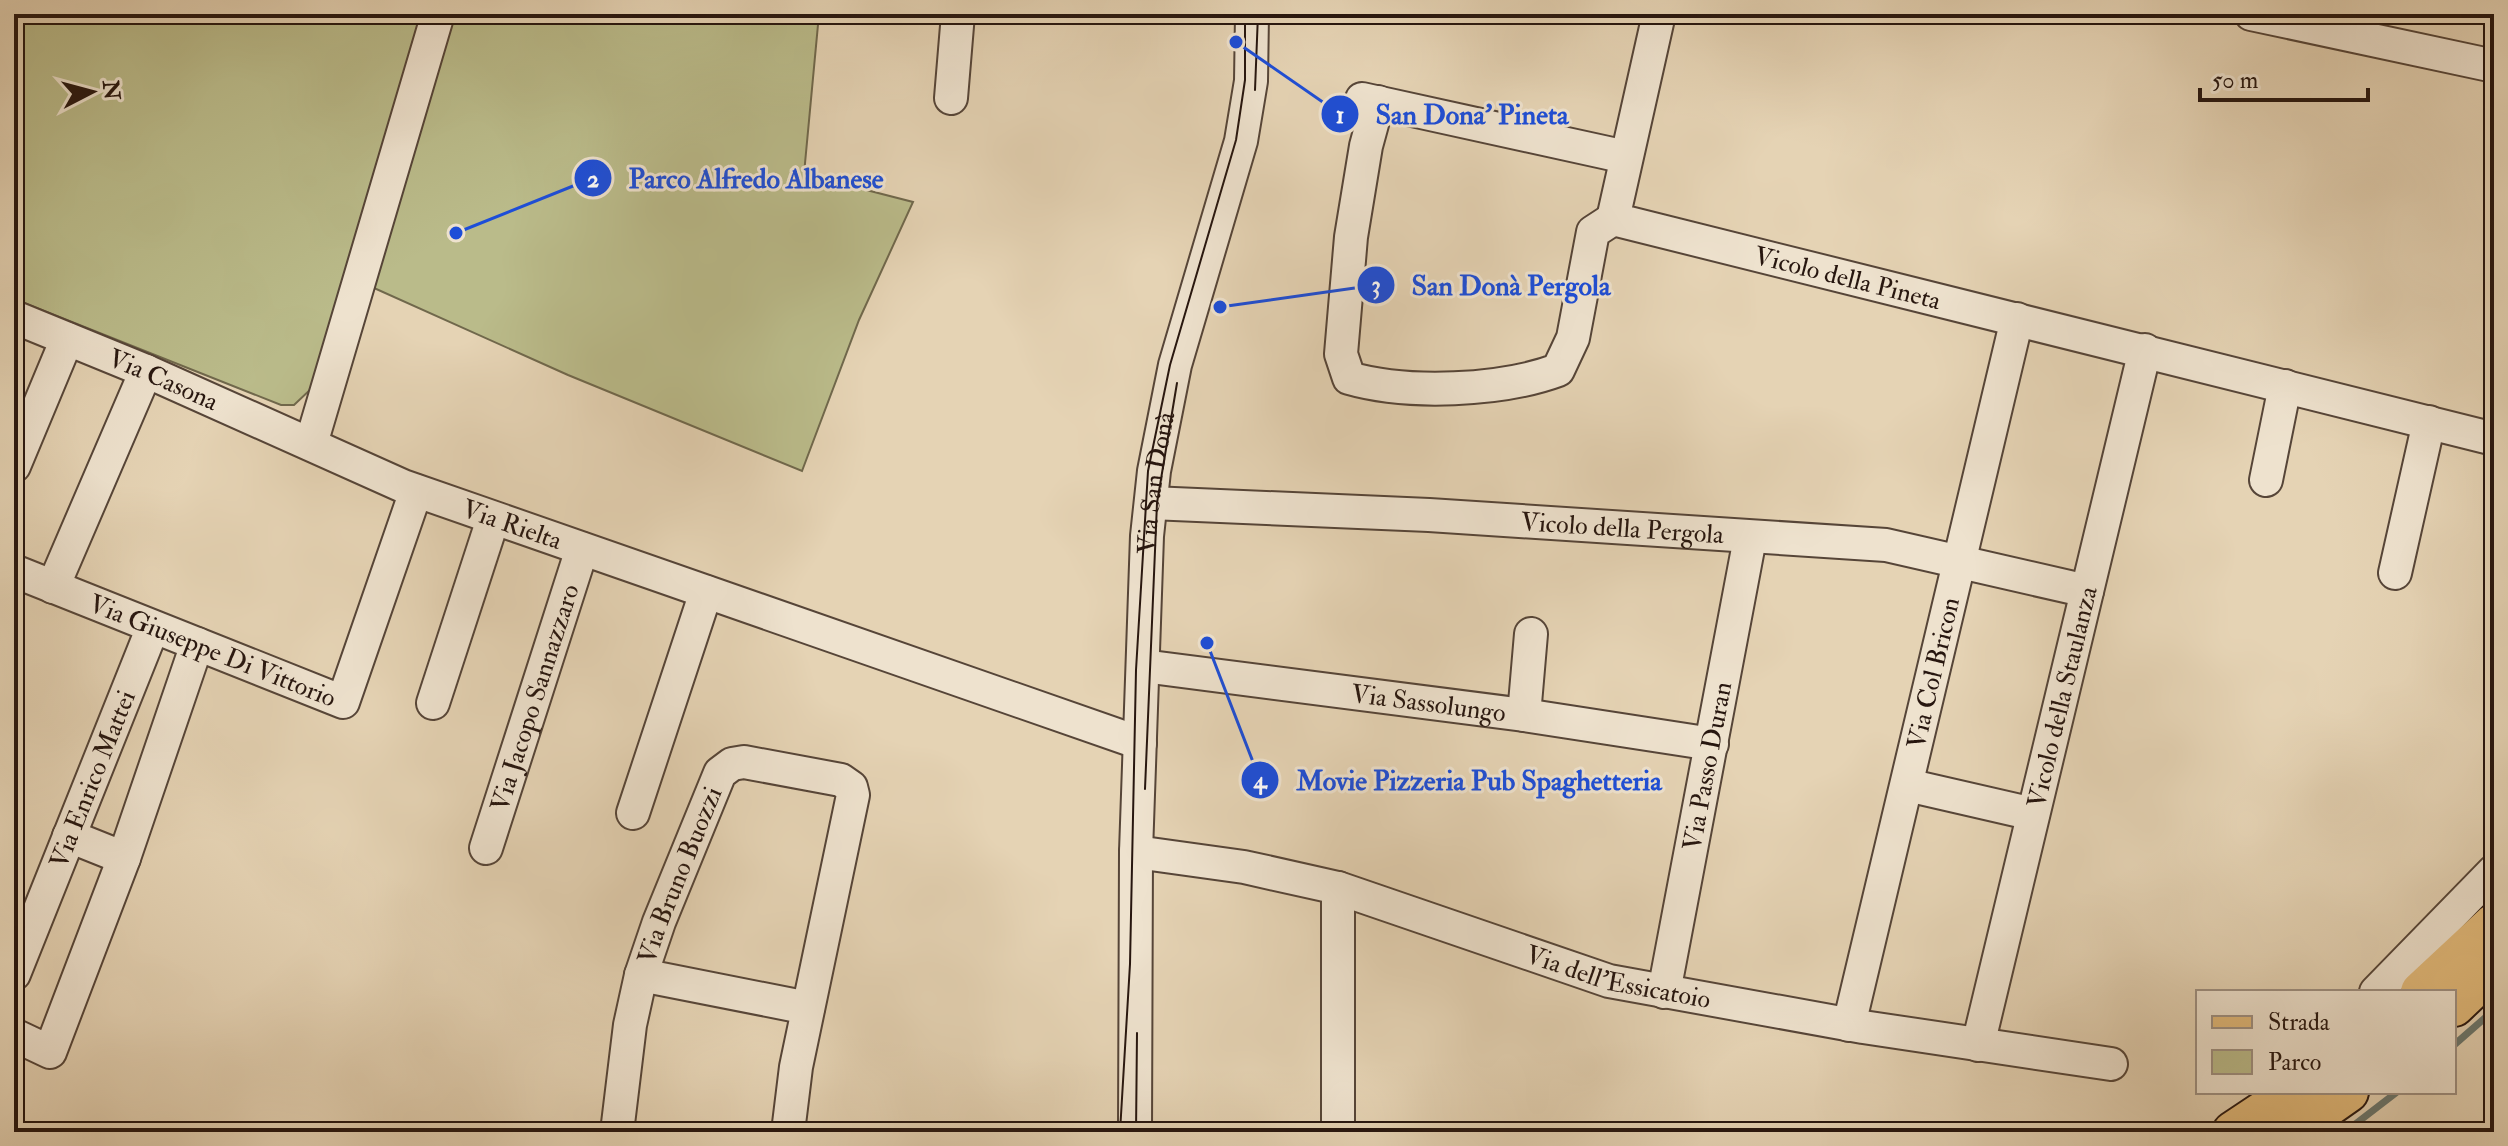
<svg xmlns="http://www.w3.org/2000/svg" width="2508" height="1146" viewBox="0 0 2508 1146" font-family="'IM FELL Double Pica',serif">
	<rect width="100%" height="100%" fill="#e5d3b4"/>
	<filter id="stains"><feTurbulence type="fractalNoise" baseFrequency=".0025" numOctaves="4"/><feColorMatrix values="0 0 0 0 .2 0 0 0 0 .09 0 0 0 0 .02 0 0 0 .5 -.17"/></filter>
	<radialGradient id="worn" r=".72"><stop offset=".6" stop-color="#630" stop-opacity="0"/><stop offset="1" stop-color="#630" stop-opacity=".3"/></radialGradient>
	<path fill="#babb8a" stroke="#70684c" stroke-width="2" d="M14,14H819L804,174L913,202L859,320L802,471L568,375L345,275L312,388L294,405H281L14,299Z"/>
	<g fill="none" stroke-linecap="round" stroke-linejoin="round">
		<path stroke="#6a776f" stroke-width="7" d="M2454,1045L2494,1010
			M2345,1132L2397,1092"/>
		<defs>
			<g id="minor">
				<path id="s1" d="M1659,14L1613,219L2494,439"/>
				<path d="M2251,14L2494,66"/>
				<path d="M951,98L958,14"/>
				<path d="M1362,99L1626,157"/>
				<path d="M1378,102L1366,146L1351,237L1341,354L1349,378C1408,395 1501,391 1558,370L1573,338L1593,232L1613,219"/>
				<path id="s2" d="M14,317L146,371L403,486L1140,743"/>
				<path d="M311,444L438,14"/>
				<path d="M14,466L67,339"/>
				<path d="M2266,480L2285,386"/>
				<path id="s3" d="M1151,503L1429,515L1886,545L2087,591"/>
				<path id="s4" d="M14,571L343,702L416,491"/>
				<path d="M2395,573L2429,422"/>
				<path d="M53,587L146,371"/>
				<path id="s5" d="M1143,666L1524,715L1712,744"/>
				<path d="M433,703L493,519"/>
				<path d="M1524,715L1531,634"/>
				<path d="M1907,785L2033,814"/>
				<path d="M633,813L706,592"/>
				<path d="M69,836L124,858L197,644"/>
				<path id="s6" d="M486,848L582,549"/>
				<path id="s7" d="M1136,852L1244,867L1338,888L1609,981L1863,1027L2111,1064"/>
				<path d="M1338,888V1132"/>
				<path id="s8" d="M14,974L153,627"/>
				<path d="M641,975L808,1008"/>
				<path id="s9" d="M1664,992L1750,538"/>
				<path d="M2376,992L2494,871"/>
				<path id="s10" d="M1849,1025L2017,319"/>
				<path d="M14,1035L50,1052L124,858"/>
				<path id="s11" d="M1978,1045L2145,350"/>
				<path id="s12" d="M617,1132L630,1025L641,975L659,922L720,773L732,764L744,762L841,780L851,787L853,795L796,1067L788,1132"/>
				<path id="s13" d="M1135,1132L1136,852L1147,536L1154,471L1175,365L1241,141L1251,81L1252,14"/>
			</g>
			<path id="major" d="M2421,992L2494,924
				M2454,1006L2494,968
				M2233,1132L2293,1092
				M2291,1132L2348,1092"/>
		</defs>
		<use href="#minor" stroke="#564538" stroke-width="36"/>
		<use href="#major" stroke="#27160f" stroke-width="44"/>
		<use href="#minor" stroke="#eee2ce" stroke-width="32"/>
		<use href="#major" stroke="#e2ba7a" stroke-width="40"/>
		<path stroke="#27160f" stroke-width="2" d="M1255,90L1258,14
			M1145,789L1157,503L1177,383
			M1120,1132L1130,964L1136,670L1148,471L1170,365L1236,140L1245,80V14
			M1136,1132L1137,1033"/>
	</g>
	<g text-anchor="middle" stroke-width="6" stroke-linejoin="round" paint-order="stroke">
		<g font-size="26" fill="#27160f" stroke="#eee2ce">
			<text dy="9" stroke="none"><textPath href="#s1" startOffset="452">Vicolo della Pineta</textPath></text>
			<text dy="9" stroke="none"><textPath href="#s2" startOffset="162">Via Casona</textPath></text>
			<text dy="9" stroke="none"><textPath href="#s13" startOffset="650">Via San Donà</textPath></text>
			<text dy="9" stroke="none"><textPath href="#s2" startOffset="540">Via Rielta</textPath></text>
			<text dy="9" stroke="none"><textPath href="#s3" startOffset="472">Vicolo della Pergola</textPath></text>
			<text dy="9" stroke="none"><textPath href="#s4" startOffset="214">Via Giuseppe Di Vittorio</textPath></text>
			<text dy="9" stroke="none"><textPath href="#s10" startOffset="362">Via Col Bricon</textPath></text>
			<text dy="9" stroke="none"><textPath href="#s6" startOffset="158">Via Jacopo Sannazzaro</textPath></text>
			<text dy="9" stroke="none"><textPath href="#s11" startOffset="358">Vicolo della Staulanza</textPath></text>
			<text dy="9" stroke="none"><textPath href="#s5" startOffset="288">Via Sassolungo</textPath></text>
			<text dy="9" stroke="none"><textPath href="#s9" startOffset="230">Via Passo Duran</textPath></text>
			<text dy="9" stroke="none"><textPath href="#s8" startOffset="210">Via Enrico Mattei</textPath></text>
			<text dy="9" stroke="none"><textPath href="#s12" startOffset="266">Via Bruno Buozzi</textPath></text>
			<text dy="9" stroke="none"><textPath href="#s7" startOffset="500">Via dell'Essicatoio</textPath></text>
		</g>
	</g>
	<path fill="none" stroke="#1d4ed8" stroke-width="3" d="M1236 42L1340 114M456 233L593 178M1220 307L1376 285M1207 643L1260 780"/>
	<g fill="#1d4ed8" stroke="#eee2ce" stroke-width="3">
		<circle cx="1236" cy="42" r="8"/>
		<circle cx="456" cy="233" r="8"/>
		<circle cx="1220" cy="307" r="8"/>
		<circle cx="1207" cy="643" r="8"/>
		<circle cx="1340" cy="114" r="20"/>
		<circle cx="593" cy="178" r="20"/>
		<circle cx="1376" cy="285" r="20"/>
		<circle cx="1260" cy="780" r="20"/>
	</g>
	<g font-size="24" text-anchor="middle" font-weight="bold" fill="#fff">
		<text x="1340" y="123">1</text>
		<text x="593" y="187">2</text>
		<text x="1376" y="293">3</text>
		<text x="1260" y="788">4</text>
	</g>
	<g font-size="28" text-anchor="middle" font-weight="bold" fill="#1d4ed8" stroke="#eee2ce" stroke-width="6" stroke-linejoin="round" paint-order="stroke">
		<text x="1472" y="124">San Dona' Pineta</text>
		<text x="756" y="188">Parco Alfredo Albanese</text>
		<text x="1511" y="295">San Donà Pergola</text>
		<text x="1479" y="790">Movie Pizzeria Pub Spaghetteria</text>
	</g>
	<rect width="2508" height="1146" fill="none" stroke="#e5d3b4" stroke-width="48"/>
	<rect x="16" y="16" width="2476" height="1114" fill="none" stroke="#27160f" stroke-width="4"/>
	<rect x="24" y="24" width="2460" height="1098" fill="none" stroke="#27160f" stroke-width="2"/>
	<rect x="2196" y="990" width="260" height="104" fill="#eee2ce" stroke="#9e9082" stroke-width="2"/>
	<rect x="2212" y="1016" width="40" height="12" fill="#e2ba7a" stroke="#9e9082" stroke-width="2"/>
	<text x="2268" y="1030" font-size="24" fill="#27160f">Strada</text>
	<rect x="2212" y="1050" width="40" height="24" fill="#babb8a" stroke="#9e9082" stroke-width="2"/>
	<text x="2268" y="1070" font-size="24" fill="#27160f">Parco</text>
	<g transform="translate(92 92) rotate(84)" stroke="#eee2ce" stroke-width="6" paint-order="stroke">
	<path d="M0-6L14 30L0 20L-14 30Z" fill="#27160f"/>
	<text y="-12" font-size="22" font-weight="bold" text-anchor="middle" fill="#27160f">N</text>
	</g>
	<path d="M2200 88v12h168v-12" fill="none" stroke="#27160f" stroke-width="4"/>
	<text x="2212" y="88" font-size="24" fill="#27160f" stroke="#eee2ce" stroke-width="6" paint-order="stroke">50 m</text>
	<rect width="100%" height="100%" filter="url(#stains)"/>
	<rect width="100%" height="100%" fill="url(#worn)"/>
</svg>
